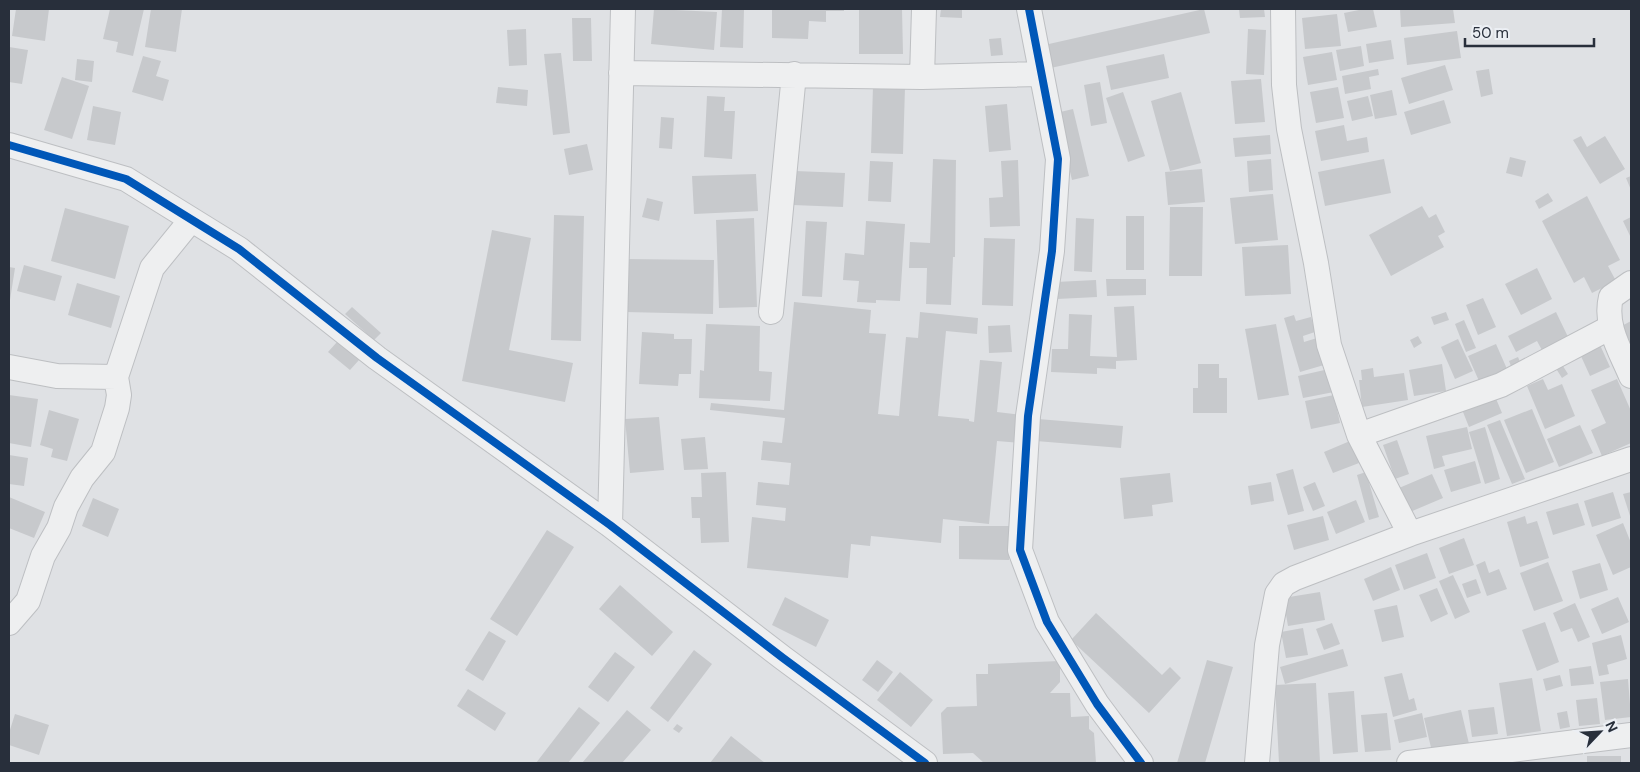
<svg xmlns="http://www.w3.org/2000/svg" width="1640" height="772" viewBox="0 0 1640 772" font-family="'DM Sans',sans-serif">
	<rect width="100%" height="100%" fill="#dfe1e4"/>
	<path fill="#c7c9cc" d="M16,9H49L45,41L12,36Z
		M110,9H144L133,56L116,52L118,42L103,39Z
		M151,9H182L176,52L145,47Z
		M654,9L717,12L714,50L651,44Z
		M722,9H744L743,48L720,47Z
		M772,9H844V11H826V22L809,21L808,39L772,38Z
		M859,9H902L903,54H859Z
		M941,9H962V18L940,17Z
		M1204,9L1210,33L1046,69L1040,46Z
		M1239,9H1264L1265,17L1240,18Z
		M1364,9H1373L1377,27L1348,32L1344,13Z
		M1400,9H1453L1455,23L1401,27Z
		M1337,14L1341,46L1305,49L1302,18Z
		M572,18H591L592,61H573Z
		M526,29L527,65L509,66L507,30Z
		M1248,29L1266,30L1264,75L1246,74Z
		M1457,31L1461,58L1407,65L1404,38Z
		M1001,38L1003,55L991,56L989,39Z
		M1391,40L1394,59L1369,63L1366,44Z
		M1361,46L1364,66L1340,71L1336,50Z
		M9,47L28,50L22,84L9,82Z
		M1332,52L1337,80L1308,85L1303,57Z
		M561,53L570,133L553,135L544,54Z
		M1164,54L1169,78L1111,90L1106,66Z
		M143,56L161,61L156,76L169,80L163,101L132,92Z
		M77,59L94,61L92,82L75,80Z
		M1445,65L1453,90L1409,104L1401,78Z
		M1378,69L1379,75L1369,77L1371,89L1345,94L1342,76Z
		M1489,69L1493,94L1481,97L1476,71Z
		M62,77L89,86L72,139L44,130Z
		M1261,79L1265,122L1235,124L1231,81Z
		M1100,82L1107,123L1091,126L1084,85Z
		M873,86L905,87L903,154L871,153Z
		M498,87L528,90L527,106L496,103Z
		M1338,87L1344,118L1316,123L1310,92Z
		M1392,90L1397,115L1375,119L1370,95Z
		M1123,92L1145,156L1128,162L1106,98Z
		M1181,92L1201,163L1170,171L1151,101Z
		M707,96L725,97L724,111H735L732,159L704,157Z
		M1368,96L1373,116L1352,121L1347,101Z
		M1444,100L1451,123L1411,135L1404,112Z
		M1007,104L1011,150L989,152L985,106Z
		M93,106L121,112L115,145L87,140Z
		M1073,109L1089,176L1072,180L1056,113Z
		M661,117L674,118L672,149L659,148Z
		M1344,125L1347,141L1367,137L1369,152L1321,161L1315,131Z
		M1270,135L1271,154L1235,157L1233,138Z
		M1581,136L1587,147L1605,136L1625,169L1600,184L1573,140Z
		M587,144L593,170L569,175L564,149Z
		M1510,157L1526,161L1522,177L1506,173Z
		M933,159L956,160L955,257H953L951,305L926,304L927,268H909L910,242L930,243Z
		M1271,159L1273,190L1249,192L1247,161Z
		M1384,159L1391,193L1325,206L1318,172Z
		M1018,160L1020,226L990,227L989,198L1003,197L1001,161Z
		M870,161L893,162L891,202L868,201Z
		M1202,169L1205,202L1168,205L1165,172Z
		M795,171L845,173L843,207L793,205Z
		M756,174L758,211L694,214L692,176Z
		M1631,176V190L1626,178Z
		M1548,193L1553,201L1539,209L1535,201Z
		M1273,194L1278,240L1235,244L1230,198Z
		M1587,196L1620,260L1608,266L1616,281L1592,293L1584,277L1574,283L1542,221Z
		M647,198L663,202L659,221L642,217Z
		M1422,206L1429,218L1436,214L1445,232L1438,236L1444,247L1391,276L1369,235Z
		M1170,207H1203L1202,276H1169Z
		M65,208L129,226L115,279L51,261Z
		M554,215L584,216L581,341L551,340Z
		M1126,216H1144V270H1126Z
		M1631,217V238L1623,221Z
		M754,218L757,307L719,308L716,220Z
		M1076,218L1094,219L1092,272L1074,271Z
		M806,221L827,222L822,297L802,296Z
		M866,221L905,224L900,301L876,300V303L857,302L859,281L843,280L845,253L864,255Z
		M492,230L531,238L509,350L573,363L565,402L462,381Z
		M984,238L1015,239L1013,306L982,305Z
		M1288,245L1291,294L1245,296L1242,247Z
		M625,259L714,260L713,314L625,312Z
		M24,265L62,276L55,301L17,291Z
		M9,267L15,268L10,300H9Z
		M1537,268L1552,299L1521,315L1505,284Z
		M1106,279H1146V295L1107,296Z
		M1096,280L1097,297L1057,299L1056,282Z
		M77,283L120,296L111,328L68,315Z
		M1483,298L1496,327L1478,335L1466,305Z
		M794,302L871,310L869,333L886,334L878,414L899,416L906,337L918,338L920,312L978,318L977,334L946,331L938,416L969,419V421L974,422L980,360L1002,362L997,412L1023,415L1020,443L997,441L989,524L943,519L941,543L871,536L870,546L851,544L848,578L747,568L752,517L785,521L786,508L756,505L758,482L789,485L791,463L761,460L763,441L782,443L785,418L710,410L711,403L784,410Z
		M1134,306L1137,360L1116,361V369L1097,368V374L1051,372L1052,349H1068L1069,314L1092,315L1090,356L1117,357L1114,307Z
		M352,307L381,333L374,340L345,314Z
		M1446,312L1449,320L1434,325L1431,317Z
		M1556,312L1569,339L1543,352L1537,341L1516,352L1508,336Z
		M1294,315L1296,321L1311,317L1315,332L1303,336L1304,342L1317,338L1324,365L1300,372L1284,318Z
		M1464,320L1476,348L1466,352L1455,324Z
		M1631,321V354L1618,328Z
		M706,324L760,326L759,371L772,372L770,401L699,398L700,370L704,371Z
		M1276,324L1289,395L1258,400L1245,329Z
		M1010,325L1012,352L989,353L988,326Z
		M642,332L674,334V339H692L691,374H679L678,386L639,384Z
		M1418,336L1422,343L1414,348L1410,340Z
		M1458,339L1473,371L1455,379L1441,347Z
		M337,342L359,360L350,370L328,352Z
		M1496,344L1507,369L1479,381L1468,356Z
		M1600,345L1610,367L1590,376L1580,354Z
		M1518,357L1522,367L1513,371L1509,361Z
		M1561,363L1568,374L1562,378L1555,367Z
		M1198,364H1219V378H1227V413H1193V388H1198Z
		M1442,364L1446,391L1414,396L1409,370Z
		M1373,368L1374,377L1404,373L1408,400L1362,407L1359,380H1362L1361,370Z
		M1329,369L1334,392L1303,398L1298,376Z
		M1543,379L1548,390L1562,384L1575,416L1545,429L1527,386Z
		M1617,379L1631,411V443L1602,456L1591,430L1606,423L1591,390Z
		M1494,394L1502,413L1469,427L1461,407Z
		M9,395L38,399L31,447L9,443Z
		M1334,395L1340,423L1311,429L1305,401Z
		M1532,409L1554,462L1526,473L1504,420Z
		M49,410L79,419L67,461L51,457L53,449L40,445Z
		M659,417L664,470L630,473L625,419Z
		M1038,419L1123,426L1121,448L1036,441Z
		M1500,420L1525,479L1512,484L1487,425Z
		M1580,425L1593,453L1559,467L1547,439Z
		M1467,427L1472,449L1442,456L1445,466L1434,469L1426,436Z
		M1485,427L1500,479L1485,484L1469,432Z
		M705,437L708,469L684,470L681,439Z
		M1397,440L1409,474L1395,479L1383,445Z
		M1350,441L1359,463L1333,473L1324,452Z
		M9,455L28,458L24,486L9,484Z
		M1475,461L1481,483L1451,492L1444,470Z
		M1293,469L1304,511L1288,515L1276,474Z
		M726,472L729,542L701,543L700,518H692L691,497H702L701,473Z
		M1366,472L1379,517L1369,520L1357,475Z
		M1170,473L1173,502L1152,505L1153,516L1124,519L1120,478Z
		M1432,474L1443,498L1410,512L1399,488Z
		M1271,482L1274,501L1251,505L1248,486Z
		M1315,482L1325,506L1313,511L1303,487Z
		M1613,492L1621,518L1592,527L1584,501Z
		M1631,492V519L1623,494Z
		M9,497L45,512L34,538L9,528Z
		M93,498L119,509L108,537L82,526Z
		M1356,500L1365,522L1336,534L1327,512Z
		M1578,503L1585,525L1553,535L1546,512Z
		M1323,516L1329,540L1294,550L1287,525Z
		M1525,516L1527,524L1537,521L1549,558L1520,567L1507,522Z
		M1623,523L1631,543V567L1613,575L1596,535Z
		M959,526H1009V560L959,559Z
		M547,530L574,547L517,636L490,619Z
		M1464,538L1474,565L1449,574L1439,548Z
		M1427,553L1436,578L1404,590L1395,565Z
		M1485,561L1489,573L1499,569L1507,589L1487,596L1476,565Z
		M1548,562L1563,601L1534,611L1520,573Z
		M1600,563L1608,590L1580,599L1572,571Z
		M1391,567L1400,590L1373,601L1364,579Z
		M1453,575L1470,612L1455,619L1439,581Z
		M1476,579L1481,593L1467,598L1462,584Z
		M620,585L673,632L652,656L599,609Z
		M1437,588L1448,614L1431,622L1419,595Z
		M1320,592L1325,620L1288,626L1283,598Z
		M785,597L829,620L816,647L772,625Z
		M1618,597L1629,622L1602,634L1591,609Z
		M1575,603L1590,637L1578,642L1572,628L1561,632L1553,613Z
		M1397,605L1404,637L1382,642L1374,610Z
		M1096,613L1162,675L1170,667L1181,678L1149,713L1071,640Z
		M1545,622L1559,662L1537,671L1522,630Z
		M1332,623L1340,644L1324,650L1316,629Z
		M1303,628L1308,655L1286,658L1281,632Z
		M489,631L506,641L483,681L465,670Z
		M1621,635L1627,659L1607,665L1609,674L1599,676L1592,643Z
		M1343,649L1348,666L1285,684L1280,667Z
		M694,650L712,664L668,722L650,708Z
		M615,652L635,667L608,702L588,687Z
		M877,660L893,672L878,692L862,680Z
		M1207,660L1233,667L1205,763H1177Z
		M1060,661V682L1050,693H1070L1071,717L1089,716V729L1094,733L1096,763H984L973,753L943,754L941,713L947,707L977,706L976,674H988V664Z
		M1591,666L1594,684L1571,686L1569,669Z
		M900,672L933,700L911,727L877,700Z
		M1402,673L1409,700L1414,698L1417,710L1393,717L1384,677Z
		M1560,675L1563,686L1546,691L1543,679Z
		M1532,678L1541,731L1507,736L1499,683Z
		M1628,679L1631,717L1605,720L1600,682Z
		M1316,683L1320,762L1279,763L1275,685Z
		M468,689L506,713L495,731L457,706Z
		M1354,691L1358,752L1333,754L1328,693Z
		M1597,698L1600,724L1579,726L1576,700Z
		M579,707L600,723L568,763H536Z
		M1494,707L1498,734L1472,737L1468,710Z
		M627,710L651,730L622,763H582Z
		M1461,710L1470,748L1433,756L1424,718Z
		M1567,711L1570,727L1560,729L1557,713Z
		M1387,713L1391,750L1365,752L1361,715Z
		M1422,713L1427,737L1399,743L1394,720Z
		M15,714L49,725L39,755L9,745V733Z
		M677,724L683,728L679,733L673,729Z
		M731,736L765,763H710Z
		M1587,756H1621V763H1587Z"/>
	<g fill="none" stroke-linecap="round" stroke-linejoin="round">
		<defs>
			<path id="minor" d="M1029,9L1058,159L1052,251L1028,416L1020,550L1047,622L1097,704L1141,763
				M1283,9L1284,85L1289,129L1316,263L1329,345L1359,435L1410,534
				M621,73L922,77L1040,74
				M922,77L924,9
				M9,145L126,179L239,249L377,358L610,525L783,658L925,763
				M1631,283L1611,297C1604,325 1620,350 1631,376
				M771,312L794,74
				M9,367L57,376L116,377L152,268L191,220
				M1359,435L1501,385L1611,327
				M610,525L623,9
				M9,623L28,601L43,556L59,528L66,507L82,478L103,452L117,408L119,395L116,377
				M1257,763L1267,645L1277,594L1284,584L1295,578L1410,534L1631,459
				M1409,763L1631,735"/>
		</defs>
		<use href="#minor" stroke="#bdbfc2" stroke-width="26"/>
		<use href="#minor" stroke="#eeeff0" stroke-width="24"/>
		<defs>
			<path id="cycleway" d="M1029,9L1058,159L1052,251L1028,416L1020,550L1047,622L1097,704L1141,763
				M9,145L126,179L239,249L377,358L610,525L783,658L925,763"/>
		</defs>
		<use href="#cycleway" stroke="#eceff4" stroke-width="11"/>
		<use href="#cycleway" stroke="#0057b8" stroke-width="8"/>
	</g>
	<rect width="1640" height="772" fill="none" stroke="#282f3b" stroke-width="20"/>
	<g transform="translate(1600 732) rotate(65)" stroke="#eceff4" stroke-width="4" paint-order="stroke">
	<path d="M0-4L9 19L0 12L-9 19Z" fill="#282f3b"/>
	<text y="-8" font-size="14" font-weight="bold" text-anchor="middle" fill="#282f3b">N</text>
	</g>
	<path d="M1465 38v8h129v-8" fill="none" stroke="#282f3b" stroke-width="2.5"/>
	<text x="1472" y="38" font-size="15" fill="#282f3b" stroke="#eceff4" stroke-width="4" paint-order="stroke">50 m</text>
</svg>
